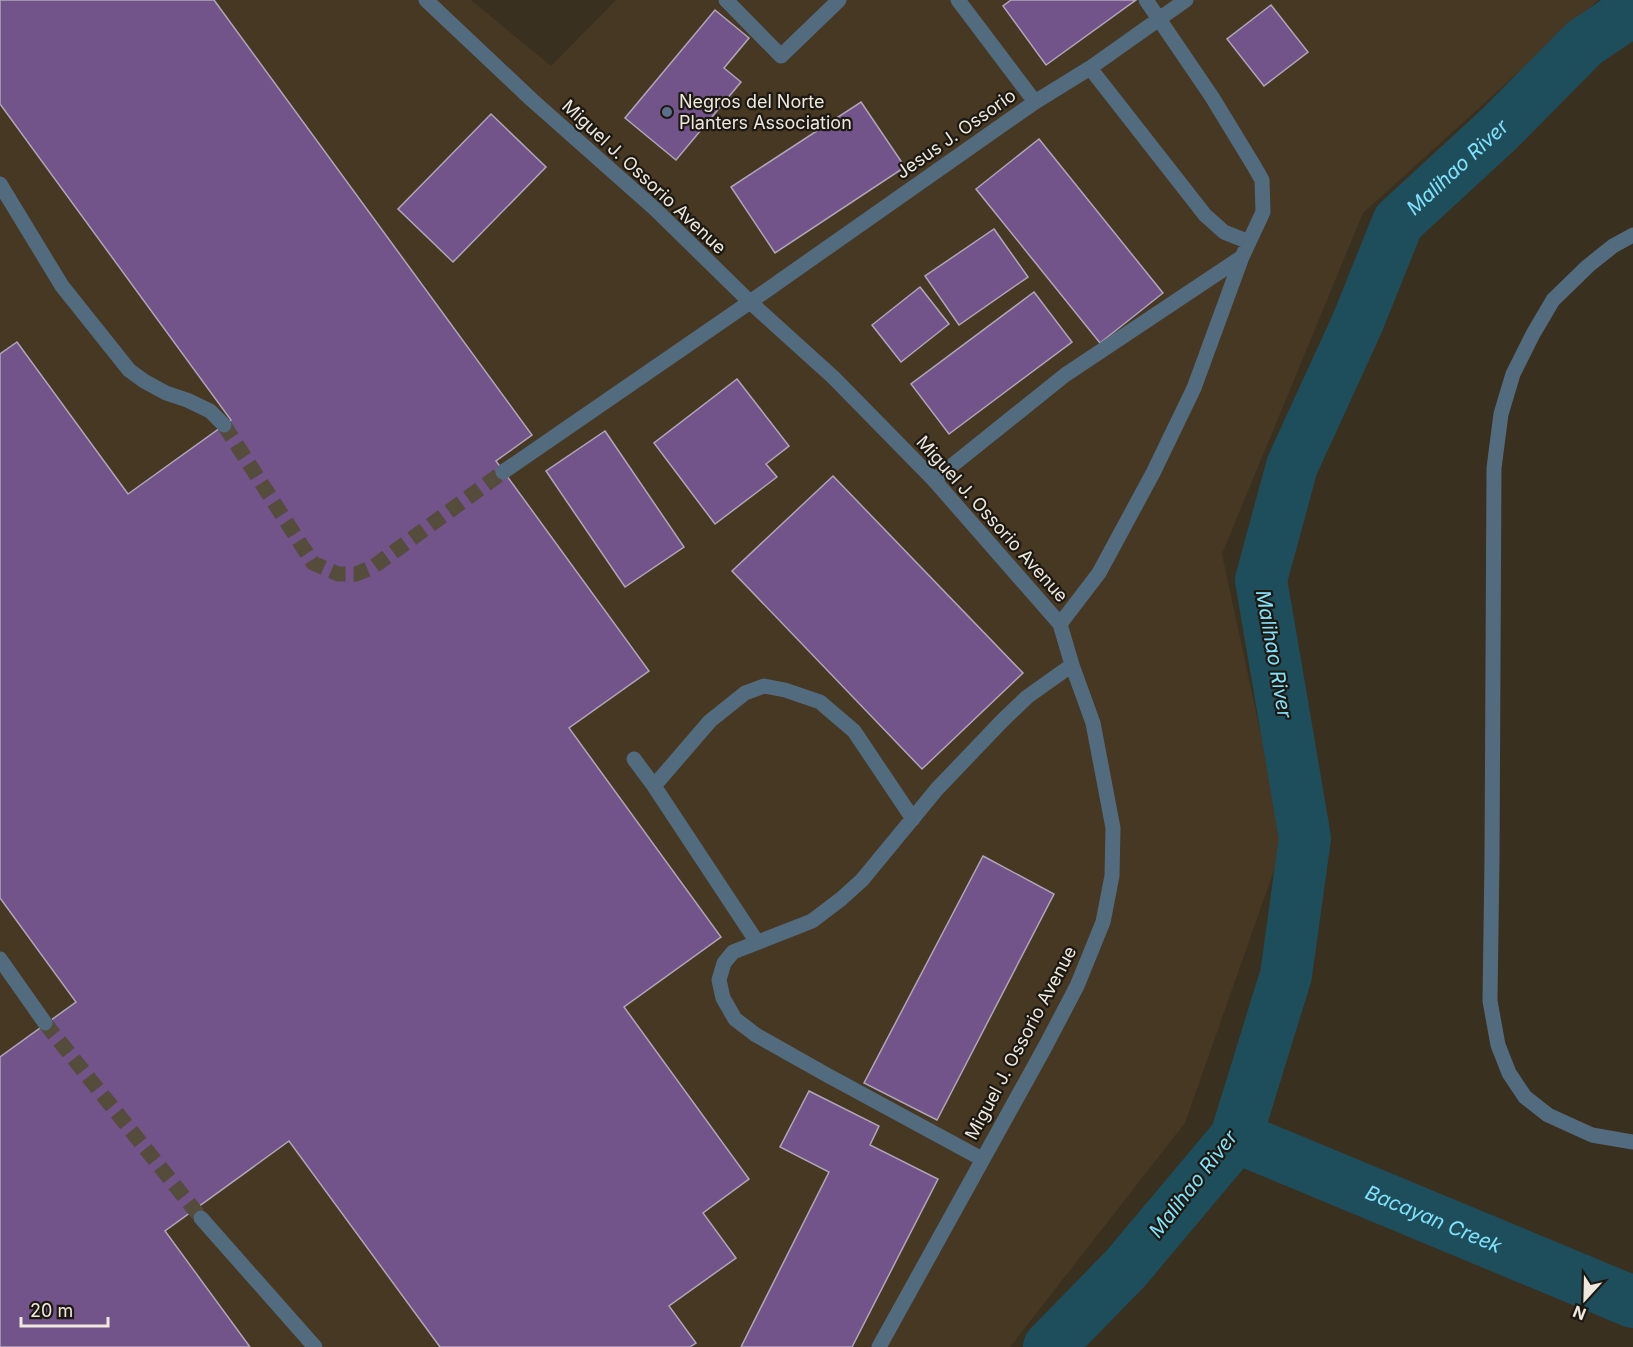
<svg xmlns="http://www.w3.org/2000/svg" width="1633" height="1347" viewBox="0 0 1633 1347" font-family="Inter,sans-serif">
	<rect width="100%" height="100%" fill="#3a3020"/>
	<path fill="#463822" d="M0,0H471L551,66L616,0H1598L1363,213L1222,554L1284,842L1185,1123L1010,1347H0Z"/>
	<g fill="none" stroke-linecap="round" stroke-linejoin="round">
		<g stroke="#1e4e5b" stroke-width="52">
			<path id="s1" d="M1236,1137L1633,1302"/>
			<path id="s2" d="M1049,1347L1126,1268L1236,1137L1286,975L1305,838L1261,580L1292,466L1357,324L1398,222L1499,129L1584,43L1633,10"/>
		</g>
	</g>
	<path fill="#72538a" stroke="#b0a6b9" stroke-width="1.5" d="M0,0H214L532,435L496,461L649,671L569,728L721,937L624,1007L749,1179L703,1213L736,1258L669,1306L696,1343L690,1347H440L289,1141L165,1231L250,1347H0V1057L76,1002L0,898V354L17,342L128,494L231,420L0,104Z
		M1011,0H1136L1046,65L1003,6Z
		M1271,5L1308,52L1264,86L1227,39Z
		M715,10L749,38L724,68L741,82L676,160L625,118Z
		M861,102L905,167L775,253L731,187Z
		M491,114L546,167L453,262L398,209Z
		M1039,139L1163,293L1100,343L976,189Z
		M994,229L1028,277L959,325L925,276Z
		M920,287L949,324L901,362L872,325Z
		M1034,292L1072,342L949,434L911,384Z
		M737,379L789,446L766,464L777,477L715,524L654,443Z
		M605,431L684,547L625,587L546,471Z
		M833,476L1023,673L922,769L732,571Z
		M983,856L1054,894L937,1120L864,1083Z
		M809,1091L879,1126L870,1145L938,1179L852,1347H741L829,1172L780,1147Z"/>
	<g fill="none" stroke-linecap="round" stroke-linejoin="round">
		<path stroke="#554c3c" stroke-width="15" stroke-dasharray="15 8" stroke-linecap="butt" d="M224,425L313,563L338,574H356L373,567L503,472
			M45,1023L201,1218"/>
		<path stroke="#536b7e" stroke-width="15" d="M426,0L532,100L655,209L750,302L833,377L934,480L1060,624L1072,665L1093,723L1113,828L1112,876L1103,922L1077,986L1045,1047L879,1347
			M726,0L781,56L839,0
			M958,0L1035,102
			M1090,68L1205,215L1224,232L1249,242
			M0,184L62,286L129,370L144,381L166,393L187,400L210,411L224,425
			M1633,235L1613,246L1588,266L1553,300L1533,334L1513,374L1501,414L1494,468L1492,858L1490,1001L1498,1045L1509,1073L1525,1097L1548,1115L1592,1135L1633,1142
			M503,472L750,302L1035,102L1090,68L1186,0
			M934,480L1065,375L1242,257
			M1060,624L1099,573L1153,473L1194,388L1242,257L1263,212L1262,180L1254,166L1212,97L1146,0
			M634,759L654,786L757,942
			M654,786L710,721L745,693L764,686L785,690L820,702L854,731L913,819
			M0,959L45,1023
			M982,1159L827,1075L756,1035L735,1019L723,998L719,980L724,963L733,952L812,921L841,899L862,880L937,789L1002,721L1027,697L1072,665
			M201,1218L315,1347"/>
	</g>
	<circle fill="#5c6f8a" stroke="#1d1912" stroke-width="2" cx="667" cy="112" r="6"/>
	<g text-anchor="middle" stroke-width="4.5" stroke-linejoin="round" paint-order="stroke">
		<g font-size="18" fill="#eee8de" stroke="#1d1912" text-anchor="start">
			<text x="679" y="108">Negros del Norte<tspan x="679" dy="21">Planters Association</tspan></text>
		</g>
		<g font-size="18" fill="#eee8de" stroke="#1d1912">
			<text transform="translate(956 134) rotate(-35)" y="6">Jesus J. Ossorio</text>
			<text transform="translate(644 177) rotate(43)" y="6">Miguel J. Ossorio Avenue</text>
			<text transform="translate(992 519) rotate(48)" y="6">Miguel J. Ossorio Avenue</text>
			<text transform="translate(1021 1043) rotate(-62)" y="6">Miguel J. Ossorio Avenue</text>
		</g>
		<g font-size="20" font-style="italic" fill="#82e2fc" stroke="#1d1912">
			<text dy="7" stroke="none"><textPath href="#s2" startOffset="1316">Malihao River</textPath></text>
			<text transform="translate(1274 654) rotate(80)" y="7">Malihao River</text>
			<text transform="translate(1193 1184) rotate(-52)" y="7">Malihao River</text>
			<text dy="7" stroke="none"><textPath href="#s1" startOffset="214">Bacayan Creek</textPath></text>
		</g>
	</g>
	<g transform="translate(1585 1299) rotate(202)" stroke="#1d1912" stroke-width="4.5" paint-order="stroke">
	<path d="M0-4.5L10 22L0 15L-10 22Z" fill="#eee8de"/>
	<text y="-9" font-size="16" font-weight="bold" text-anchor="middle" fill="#eee8de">N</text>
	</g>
	<path d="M21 1317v9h87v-9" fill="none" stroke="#eee8de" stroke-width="3"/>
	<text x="30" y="1317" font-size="18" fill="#eee8de" stroke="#1d1912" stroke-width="4.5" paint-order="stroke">20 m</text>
</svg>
